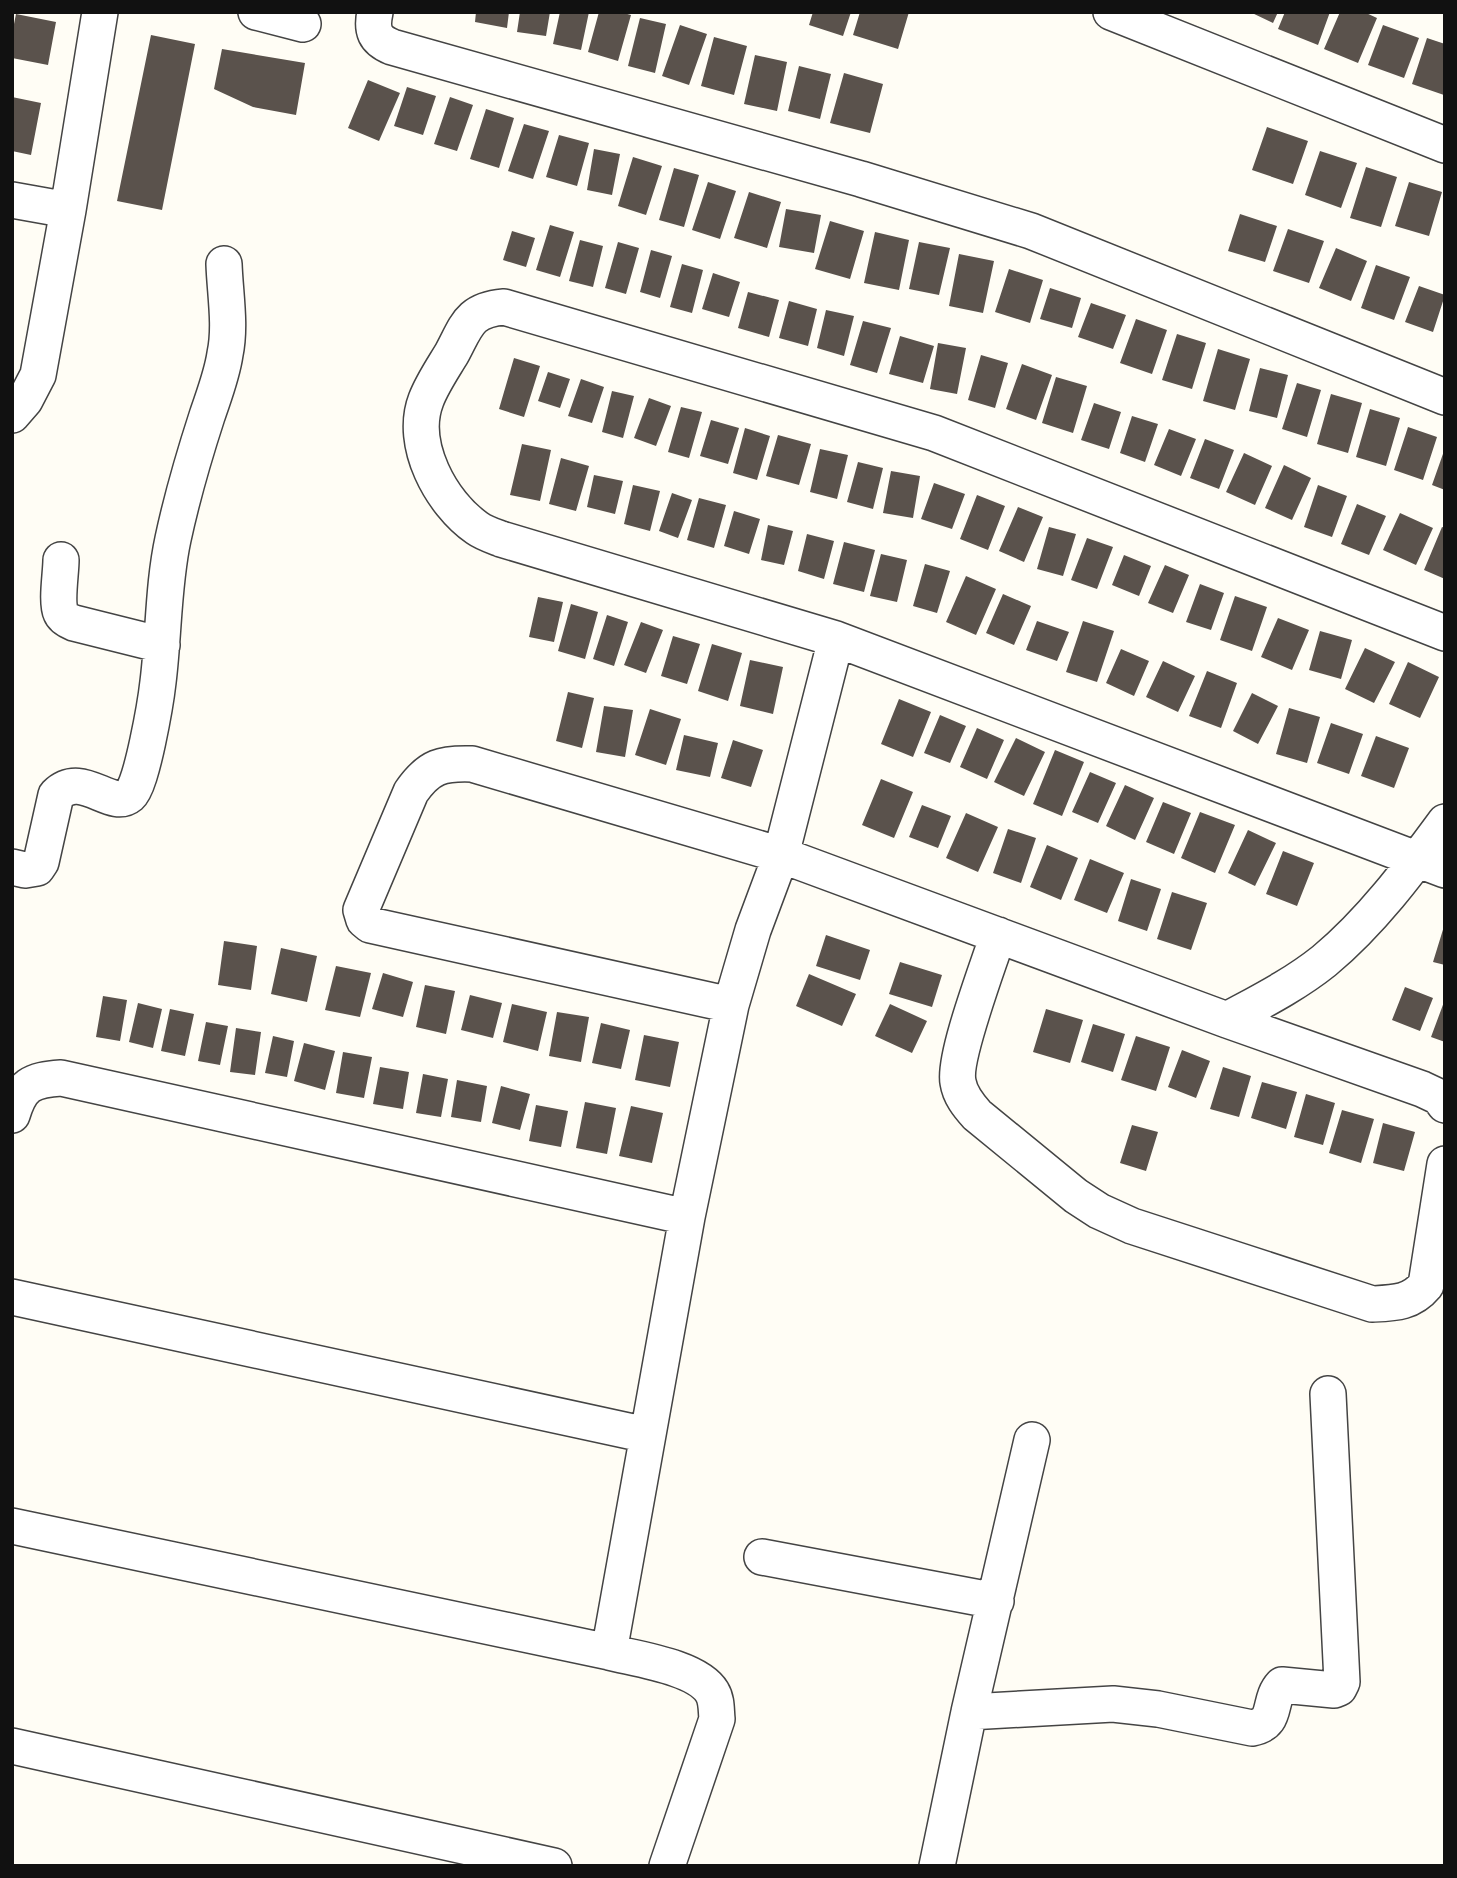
<svg xmlns="http://www.w3.org/2000/svg" width="1457" height="1878" viewBox="0 0 1457 1878" font-family="'Crimson Pro',serif">
	<rect width="100%" height="100%" fill="#fffdf5"/>
	<path fill="#5a524c" d="M476,12H509L507,28L475,22Z
		M520,12H550L546,36L517,32Z
		M560,12H589L581,50L553,44Z
		M599,12H620L631,15L618,61L588,52Z
		M813,12H851L843,36L809,25Z
		M860,12H909L898,49L853,35Z
		M1250,12H1278L1273,23Z
		M1285,12H1330L1318,45L1278,29Z
		M1340,12H1364L1377,18L1358,63L1324,49Z
		M16,14L56,22L48,65L12,58V34Z
		M640,18L666,24L655,73L628,66Z
		M680,25L707,34L689,85L662,76Z
		M1383,25L1419,38L1404,78L1368,65Z
		M151,35L195,44L162,210L117,201Z
		M714,37L747,46L734,95L701,86Z
		M1427,38L1445,44L1444,95L1412,84Z
		M222,49L305,63L296,115L253,107L214,89Z
		M755,55L787,62L777,111L744,104Z
		M799,66L831,74L820,119L788,111Z
		M844,73L883,84L870,133L830,123Z
		M368,80L400,93L379,141L348,128Z
		M407,87L436,96L423,135L394,126Z
		M12,97L41,103L31,155L12,151Z
		M450,97L473,105L457,151L434,144Z
		M486,109L514,118L499,168L470,159Z
		M524,124L549,131L533,179L508,171Z
		M1267,127L1308,141L1293,184L1252,170Z
		M559,135L589,143L577,186L546,177Z
		M594,149L620,154L612,195L587,190Z
		M1320,151L1357,163L1341,208L1305,195Z
		M633,157L662,166L646,215L618,206Z
		M1366,167L1397,177L1381,227L1350,218Z
		M674,168L699,175L684,227L659,220Z
		M708,182L736,191L720,239L692,230Z
		M1409,182L1442,192L1429,236L1395,226Z
		M749,192L781,202L767,248L734,238Z
		M786,209L821,215L814,253L779,247Z
		M1240,214L1277,226L1265,262L1228,251Z
		M830,221L864,231L850,279L815,269Z
		M550,225L574,232L560,277L536,270Z
		M1288,229L1324,241L1309,283L1273,271Z
		M512,231L535,238L526,267L503,260Z
		M875,232L909,240L899,290L864,283Z
		M580,240L603,246L593,287L569,281Z
		M618,242L639,248L626,294L605,288Z
		M919,242L950,248L939,295L909,289Z
		M1336,248L1367,261L1351,301L1319,288Z
		M651,250L672,256L660,298L640,292Z
		M959,254L994,261L983,313L949,306Z
		M682,264L703,270L692,313L670,307Z
		M1376,265L1410,277L1394,320L1361,308Z
		M1009,269L1043,280L1030,323L995,312Z
		M713,273L740,282L729,317L702,309Z
		M1419,286L1445,295L1433,332L1405,322Z
		M1050,288L1081,298L1072,328L1040,319Z
		M748,292L779,300L769,337L738,328Z
		M789,301L817,309L808,346L779,338Z
		M1091,303L1126,315L1113,349L1078,337Z
		M826,310L854,316L844,356L817,348Z
		M1136,319L1167,330L1152,374L1120,363Z
		M863,321L891,328L877,373L850,365Z
		M1177,334L1206,343L1192,389L1162,380Z
		M900,336L934,346L923,383L889,374Z
		M938,343L966,348L957,394L930,389Z
		M1218,349L1250,359L1235,410L1203,401Z
		M981,355L1008,363L995,408L968,400Z
		M514,358L540,366L524,417L499,409Z
		M1022,364L1052,375L1036,420L1006,409Z
		M1260,368L1288,375L1277,418L1249,411Z
		M548,372L570,379L560,408L538,401Z
		M1056,377L1087,386L1073,433L1042,423Z
		M581,379L604,387L592,423L568,416Z
		M1297,383L1321,390L1307,437L1282,429Z
		M612,391L634,396L623,438L602,432Z
		M1331,394L1362,403L1348,453L1317,444Z
		M649,398L671,406L656,446L634,438Z
		M1094,403L1121,412L1109,449L1081,440Z
		M681,407L702,412L689,458L668,452Z
		M1370,409L1400,418L1386,466L1356,457Z
		M1132,416L1158,424L1145,462L1120,453Z
		M711,420L739,428L728,464L700,456Z
		M1408,427L1437,437L1423,480L1394,470Z
		M745,428L770,436L757,480L733,473Z
		M1169,429L1196,439L1181,476L1154,465Z
		M778,435L811,444L799,485L766,476Z
		M1205,439L1234,450L1219,489L1190,478Z
		M522,444L551,450L540,501L510,495Z
		M820,449L848,455L837,499L810,492Z
		M1444,451H1445V490L1432,485Z
		M1244,453L1272,466L1255,505L1226,492Z
		M561,458L589,466L576,511L549,504Z
		M858,462L883,468L873,509L847,502Z
		M1284,465L1311,478L1292,520L1265,508Z
		M891,471L920,476L913,518L883,513Z
		M594,475L623,481L615,514L587,507Z
		M934,483L965,494L952,529L921,519Z
		M633,485L660,491L650,531L624,524Z
		M1318,485L1347,496L1332,537L1304,527Z
		M672,493L692,500L678,538L659,531Z
		M977,495L1005,506L988,550L960,539Z
		M699,498L726,505L714,548L687,540Z
		M1357,504L1386,516L1369,555L1341,544Z
		M1018,507L1043,517L1024,562L999,551Z
		M734,511L760,519L749,554L724,546Z
		M1400,513L1433,528L1416,565L1383,550Z
		M768,525L793,531L784,565L761,560Z
		M1049,527L1076,534L1063,576L1037,569Z
		M1442,527L1445,528V579L1424,570Z
		M807,534L834,541L824,579L798,571Z
		M1087,538L1113,547L1097,589L1071,580Z
		M844,542L875,550L864,592L833,584Z
		M881,554L907,560L897,602L870,596Z
		M1124,555L1151,566L1139,596L1112,585Z
		M925,564L950,571L937,613L913,606Z
		M1165,565L1189,575L1173,613L1148,603Z
		M966,576L996,589L976,635L946,622Z
		M1200,584L1224,593L1211,630L1186,622Z
		M1003,594L1031,606L1014,645L986,633Z
		M1235,596L1267,607L1252,651L1220,640Z
		M538,597L563,602L554,642L529,637Z
		M571,604L598,612L585,659L558,651Z
		M607,615L628,622L614,666L593,659Z
		M1278,618L1309,630L1292,670L1261,657Z
		M1037,621L1069,632L1057,661L1026,650Z
		M1083,621L1114,631L1097,682L1066,672Z
		M641,622L663,630L646,673L624,665Z
		M1320,631L1352,640L1341,679L1309,670Z
		M673,636L700,644L687,684L661,676Z
		M712,644L742,653L728,701L698,691Z
		M1365,648L1395,662L1374,703L1345,689Z
		M1121,649L1149,661L1134,696L1106,683Z
		M750,660L783,667L773,714L740,706Z
		M1163,661L1195,676L1178,712L1146,697Z
		M1408,662L1439,677L1420,718L1389,704Z
		M1207,671L1237,683L1221,728L1189,716Z
		M568,692L594,698L582,748L556,741Z
		M1252,693L1278,706L1258,744L1233,731Z
		M899,699L931,712L913,757L881,744Z
		M604,706L633,710L625,757L596,752Z
		M1289,708L1320,717L1307,763L1276,754Z
		M650,709L681,719L666,765L635,755Z
		M940,715L966,726L950,763L924,753Z
		M1331,723L1363,734L1349,774L1317,763Z
		M977,728L1004,740L987,779L960,767Z
		M684,735L718,743L710,777L676,770Z
		M1376,736L1409,748L1394,788L1361,776Z
		M1016,738L1045,752L1024,796L994,782Z
		M733,740L763,750L751,787L721,778Z
		M1055,750L1084,762L1062,816L1033,804Z
		M1090,772L1116,783L1098,823L1072,812Z
		M881,779L913,792L894,838L862,825Z
		M1125,785L1154,798L1135,840L1106,826Z
		M1163,802L1191,813L1174,854L1146,842Z
		M922,805L951,816L938,848L909,837Z
		M1200,812L1235,825L1215,873L1181,858Z
		M966,813L998,827L978,872L946,858Z
		M1008,829L1036,838L1021,883L993,873Z
		M1248,830L1276,843L1255,886L1228,873Z
		M1047,845L1078,858L1061,900L1030,887Z
		M1283,851L1314,863L1297,906L1266,894Z
		M1090,859L1124,873L1107,913L1074,900Z
		M1131,879L1161,889L1147,931L1118,921Z
		M1172,892L1207,903L1191,950L1157,939Z
		M1445,923V965L1433,962Z
		M826,935L870,950L860,980L816,966Z
		M224,941L257,946L251,990L218,985Z
		M281,948L317,956L307,1002L271,994Z
		M900,962L942,975L932,1007L889,994Z
		M336,966L371,973L360,1017L325,1010Z
		M383,973L413,982L403,1017L372,1009Z
		M809,974L856,994L842,1026L796,1006Z
		M425,985L455,991L446,1034L416,1027Z
		M1405,987L1433,998L1420,1031L1392,1020Z
		M470,995L502,1003L493,1038L461,1030Z
		M103,996L127,1000L120,1041L96,1037Z
		M1444,1002H1445V1042L1431,1037Z
		M138,1003L162,1009L153,1048L129,1042Z
		M512,1004L547,1012L538,1051L503,1042Z
		M890,1004L927,1021L912,1053L875,1036Z
		M170,1009L194,1014L185,1056L161,1051Z
		M1046,1009L1083,1020L1070,1063L1033,1052Z
		M557,1012L589,1017L581,1062L549,1056Z
		M206,1022L228,1026L220,1065L198,1061Z
		M601,1023L630,1030L621,1069L592,1063Z
		M1093,1024L1125,1034L1113,1072L1081,1062Z
		M236,1028L261,1032L255,1075L230,1072Z
		M644,1035L679,1042L670,1087L635,1080Z
		M273,1036L294,1041L287,1077L265,1073Z
		M1136,1036L1170,1047L1156,1091L1121,1080Z
		M304,1043L335,1051L325,1090L294,1081Z
		M1182,1050L1210,1061L1196,1098L1168,1087Z
		M343,1052L372,1057L364,1098L336,1093Z
		M380,1067L409,1072L403,1109L373,1104Z
		M1223,1067L1251,1076L1239,1117L1210,1109Z
		M423,1074L448,1079L441,1117L416,1113Z
		M457,1080L487,1086L481,1122L451,1117Z
		M1262,1082L1297,1092L1286,1129L1251,1118Z
		M501,1086L530,1094L520,1130L492,1123Z
		M1306,1094L1335,1103L1323,1145L1294,1137Z
		M585,1102L616,1108L607,1154L576,1148Z
		M536,1105L568,1111L561,1147L529,1141Z
		M631,1106L663,1113L652,1163L619,1156Z
		M1342,1110L1374,1119L1361,1163L1329,1153Z
		M1383,1123L1415,1132L1404,1171L1373,1163Z
		M1132,1125L1158,1132L1146,1171L1120,1163Z"/>
	<g fill="none" stroke-linecap="round" stroke-linejoin="round">
		<defs>
			<path id="street" d="M256,12L303,24
				M375,12C371,31 375,40 392,47L861,179L1031,231L1445,397
				M1111,12L1445,145
				M12,200L68,210
				M12,415L25,400L38,375L68,210L100,12
				M61,560C61,573 56,602 61,613C63,618 69,621 74,623L162,645
				M1445,633L934,433L504,307C469,310 467,325 452,353C443,368 432,384 426,400C409,444 441,503 477,528C484,533 493,536 501,539L836,639L1445,870
				M12,867L25,870L37,868L41,862L56,795C82,769 111,811 130,795C142,785 156,700 158,682C164,634 163,585 173,539C182,497 194,456 207,416C214,395 222,375 225,354C231,326 225,293 224,264
				M998,935C989,964 953,1057 958,1082C960,1095 968,1105 977,1115L1076,1196L1099,1211L1132,1226L1372,1304C1395,1303 1411,1303 1426,1285L1445,1164
				M731,1005L370,925L364,920L361,910L411,792C429,766 442,763 472,764L781,855L1227,1020L1422,1089L1439,1097L1445,1105
				M1227,1020C1260,1002 1294,985 1324,961C1371,922 1409,871 1445,822
				M12,1115C21,1085 31,1080 61,1078L687,1217
				M12,1297L647,1435
				M12,1526L609,1652C636,1659 697,1667 712,1692C717,1700 716,1710 717,1719L667,1866
				M762,1557L996,1601
				M609,1652L687,1217L731,1005L753,930L781,855L836,639
				M969,1712L1113,1704L1158,1709L1252,1728C1279,1723 1267,1701 1282,1685L1334,1690L1339,1688L1342,1682L1328,1394
				M12,1746L554,1866
				M937,1866L969,1712L1032,1440"/>
		</defs>
		<use href="#street" stroke="#444" stroke-width="38"/>
		<use href="#street" stroke="#fff" stroke-width="35"/>
	</g>
	<rect width="1457" height="1878" fill="none" stroke="#111111" stroke-width="28"/>
</svg>
